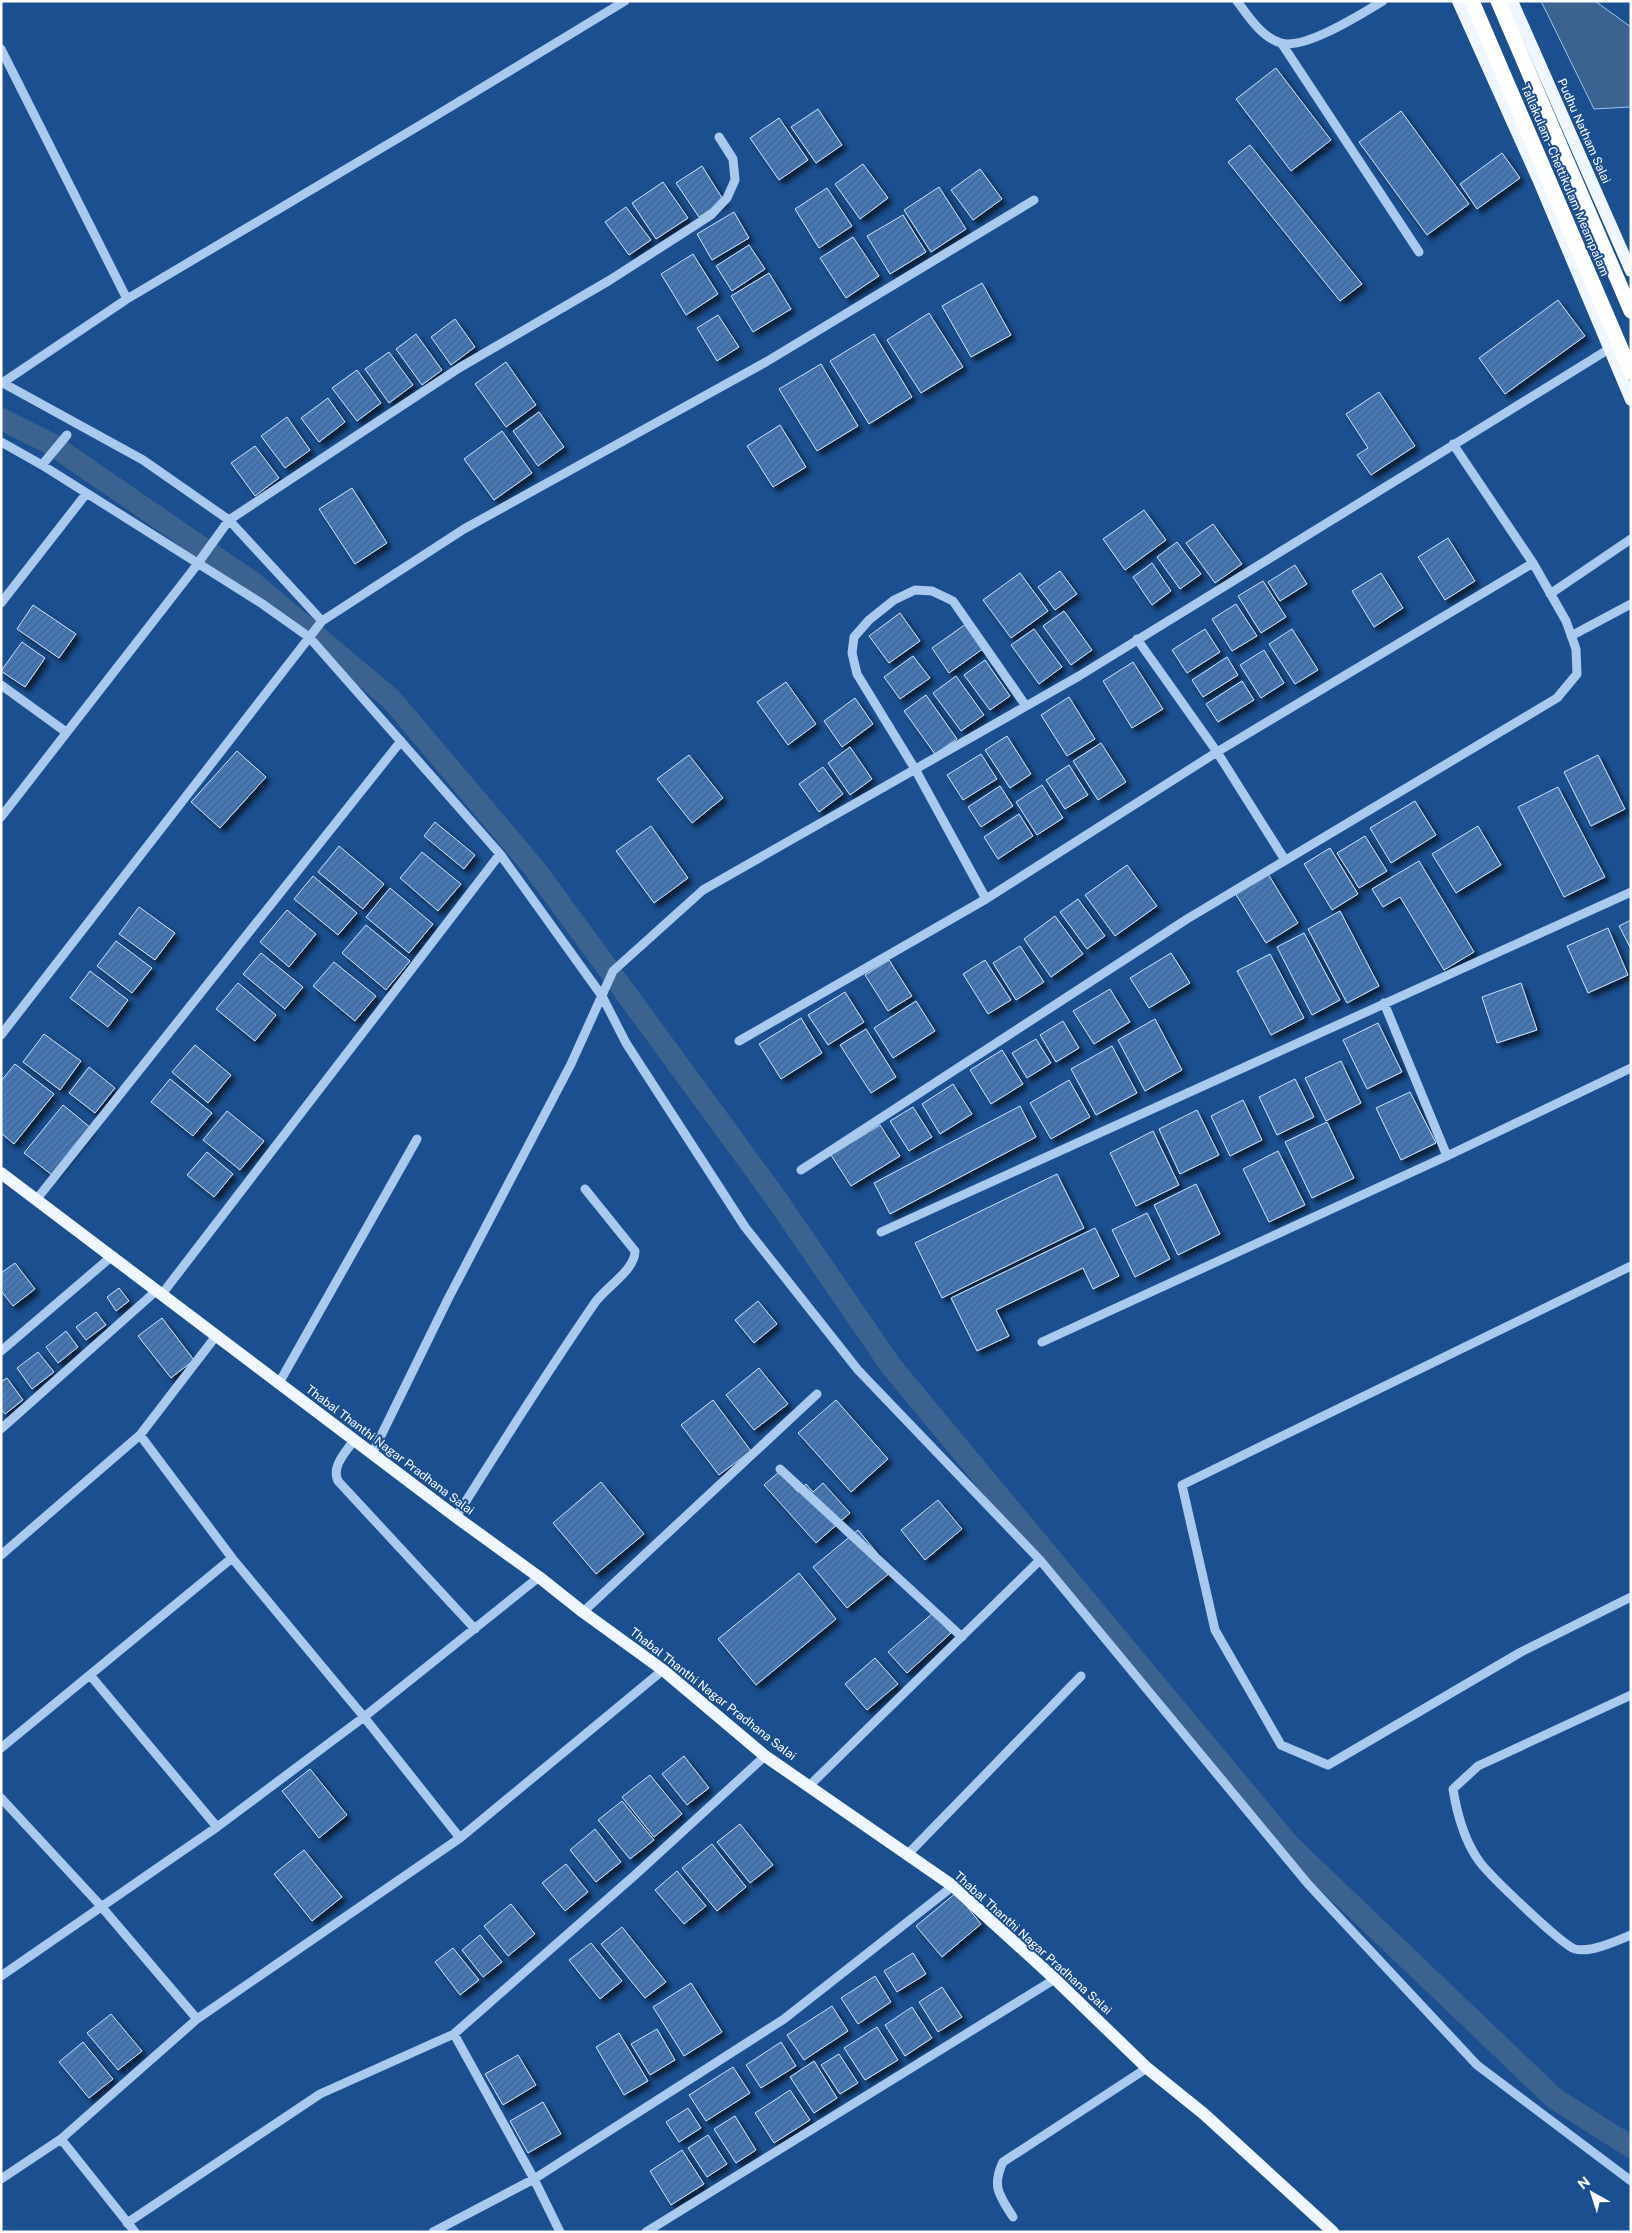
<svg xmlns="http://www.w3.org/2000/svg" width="1632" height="2233" viewBox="0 0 1632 2233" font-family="'Public Sans',sans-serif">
	<defs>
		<pattern id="building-hatch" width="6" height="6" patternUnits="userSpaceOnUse" patternTransform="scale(1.25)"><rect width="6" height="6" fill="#4478b7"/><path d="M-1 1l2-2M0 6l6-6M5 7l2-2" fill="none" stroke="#486282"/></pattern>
		<filter id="shadow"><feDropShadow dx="4.5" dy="4.5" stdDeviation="2.5" flood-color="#0009"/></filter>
	</defs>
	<rect width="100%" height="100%" fill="#1b4f8f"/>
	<path fill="#3c6290" stroke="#9cc4f0" d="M1541,1H1595L1631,27V109L1629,107L1594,109Z"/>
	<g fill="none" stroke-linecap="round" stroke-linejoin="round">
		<path stroke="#3c6290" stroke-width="22" d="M1,419L51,444L252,582L391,699L535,869L775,1197L891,1366L1289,1845L1554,2098L1631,2147"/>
	</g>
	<path fill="url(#building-hatch)" stroke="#cfe3fa" filter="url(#shadow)" d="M1276,68L1331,140L1291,171L1236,99Z
		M818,109L842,145L816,163L791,127Z
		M1401,111L1469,204L1427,235L1359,142Z
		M779,118L808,160L779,180L750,138Z
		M1250,145L1362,284L1340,301L1228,162Z
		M1502,153L1520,178L1477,209L1460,184Z
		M863,164L888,198L860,219L835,184Z
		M702,166L724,201L699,217L676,183Z
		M980,169L1002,199L973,220L951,190Z
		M663,182L688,218L656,239L632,203Z
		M939,187L966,229L931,252L904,210Z
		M827,188L852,226L819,248L795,209Z
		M626,207L651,240L629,255L605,222Z
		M734,212L749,238L712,260L697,234Z
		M903,215L926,252L890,274L867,236Z
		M853,237L879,276L846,298L820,258Z
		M749,245L765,269L732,291L716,266Z
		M693,254L718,294L686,315L661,274Z
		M769,273L791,309L753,332L731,296Z
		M982,283L1011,335L971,357L942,306Z
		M1558,300L1585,336L1505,394L1479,358Z
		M929,313L963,367L921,393L887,340Z
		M718,315L739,347L717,361L697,328Z
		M455,319L475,347L451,365L431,337Z
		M416,334L442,370L422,385L396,349Z
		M874,334L912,397L869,424L830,361Z
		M389,352L413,385L389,403L365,369Z
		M506,362L536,405L506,427L475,384Z
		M821,364L858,426L817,451L779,389Z
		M357,370L381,403L357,421L332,388Z
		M1379,392L1415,446L1371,475L1357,455L1368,448L1346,414Z
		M328,398L345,422L319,442L301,418Z
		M539,412L564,447L538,466L513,431Z
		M287,417L310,450L285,468L261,436Z
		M780,425L806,467L773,487L747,446Z
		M502,431L532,473L494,500L464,459Z
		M255,446L279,478L255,496L231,463Z
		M352,488L387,543L355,564L319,509Z
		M1144,510L1166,540L1125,570L1103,539Z
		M1213,524L1242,564L1215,583L1186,543Z
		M1448,538L1475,581L1445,600L1418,557Z
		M1177,542L1201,574L1180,589L1157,557Z
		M1152,563L1171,591L1152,605L1133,577Z
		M1295,565L1307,584L1280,601L1268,582Z
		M1060,571L1077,594L1055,610L1038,587Z
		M1020,573L1048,611L1011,638L983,600Z
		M1381,573L1403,608L1374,627L1352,591Z
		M1263,581L1286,617L1261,633L1238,596Z
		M1236,604L1257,636L1232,651L1212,619Z
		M33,605L76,634L59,658L17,629Z
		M1064,611L1092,650L1071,665L1043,626Z
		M900,613L920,641L889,663L869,636Z
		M966,624L984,648L949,673L932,648Z
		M1034,629L1062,667L1039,684L1011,645Z
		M1205,629L1220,652L1187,673L1172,650Z
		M1292,629L1318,670L1295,684L1269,644Z
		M22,642L45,658L25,687L1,671Z
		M1264,650L1284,683L1261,698L1240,665Z
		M913,656L930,678L900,699L884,677Z
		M1227,657L1238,675L1203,697L1192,680Z
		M985,660L1010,696L990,710L964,675Z
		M1133,662L1163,709L1132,728L1103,681Z
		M956,676L984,715L961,731L933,693Z
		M1242,681L1254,700L1218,722L1206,704Z
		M786,682L816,724L788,745L757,702Z
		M926,695L957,739L935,754L904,711Z
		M1069,697L1095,739L1067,756L1041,715Z
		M855,698L873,724L842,747L824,721Z
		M1007,736L1031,774L1010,788L985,750Z
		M1101,743L1126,782L1098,800L1073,761Z
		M850,747L872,779L850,795L828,763Z
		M237,751L266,777L220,828L191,802Z
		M981,754L997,779L963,800L947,775Z
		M689,755L723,798L692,823L657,779Z
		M1598,755L1625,809L1591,826L1564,772Z
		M1069,765L1088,795L1065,809L1046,780Z
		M823,767L843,794L819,812L799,784Z
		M1042,785L1063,818L1037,835L1016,802Z
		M1000,786L1013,806L981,827L968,807Z
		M1558,787L1605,877L1564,897L1518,807Z
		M1415,801L1436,835L1391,863L1370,828Z
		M1019,814L1033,836L998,859L984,837Z
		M435,822L475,855L464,869L424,836Z
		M651,826L688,878L654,903L616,851Z
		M1478,826L1501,865L1456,893L1432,854Z
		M1365,836L1387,871L1359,888L1337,853Z
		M339,846L384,884L363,909L318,872Z
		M1330,848L1358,894L1332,910L1304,864Z
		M422,852L461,884L438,911L400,878Z
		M1419,861L1474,952L1444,970L1400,897L1383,907L1372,889Z
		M1127,865L1157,906L1115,936L1085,895Z
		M1268,874L1298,923L1266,943L1235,893Z
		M313,876L357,913L338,935L294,899Z
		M390,888L433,924L409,953L366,917Z
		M1078,899L1105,936L1087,949L1060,912Z
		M139,907L175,933L155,960L119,934Z
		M287,910L316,934L289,967L260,942Z
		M1340,911L1379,986L1347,1003L1308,929Z
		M1055,916L1083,954L1051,977L1024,939Z
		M1631,920V949L1619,926Z
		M366,925L410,961L386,990L342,953Z
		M1608,928L1628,975L1588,993L1567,946Z
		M1304,933L1340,1000L1312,1015L1277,947Z
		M116,941L152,968L132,993L97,966Z
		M1020,946L1044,982L1016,1000L993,963Z
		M261,953L303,987L285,1009L243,974Z
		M1171,953L1190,983L1149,1008L1130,978Z
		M1270,954L1304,1018L1271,1035L1237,971Z
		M889,960L912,996L888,1011L865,975Z
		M985,960L1011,1000L988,1014L963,974Z
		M334,962L376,996L355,1021L313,986Z
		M90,971L128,1000L108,1027L70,998Z
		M238,983L276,1015L255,1041L216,1009Z
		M1521,983L1537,1030L1497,1043L1482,997Z
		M1110,989L1130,1022L1094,1044L1073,1011Z
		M845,992L864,1022L828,1045L808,1015Z
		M916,1001L935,1031L893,1058L874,1028Z
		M801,1018L822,1053L781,1079L759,1044Z
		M1155,1019L1182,1070L1145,1091L1118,1040Z
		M1063,1021L1079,1048L1056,1062L1040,1035Z
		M1378,1023L1402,1072L1367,1089L1343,1040Z
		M866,1029L896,1077L871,1093L840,1045Z
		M44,1034L81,1061L60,1090L23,1062Z
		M1036,1039L1051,1063L1027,1078L1012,1053Z
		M195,1045L231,1075L208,1103L172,1072Z
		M1112,1046L1137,1093L1096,1115L1071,1069Z
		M1002,1050L1023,1084L991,1104L970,1070Z
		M1341,1061L1361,1103L1326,1121L1305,1078Z
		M15,1064L54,1094L14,1144L1,1133V1081Z
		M89,1067L115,1088L95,1113L69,1093Z
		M170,1079L212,1113L193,1136L151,1102Z
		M1295,1079L1314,1117L1277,1135L1259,1097Z
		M1069,1080L1090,1117L1051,1139L1030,1103Z
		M953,1084L972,1114L940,1134L922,1104Z
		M1410,1092L1436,1143L1401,1160L1376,1108Z
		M1243,1100L1262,1140L1230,1156L1211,1116Z
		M63,1105L91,1128L52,1175L24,1153Z
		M1020,1106L1036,1137L890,1214L874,1183Z
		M913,1107L932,1137L909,1151L890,1121Z
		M1197,1110L1219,1155L1180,1174L1159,1129Z
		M227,1111L264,1141L240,1170L203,1140Z
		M1327,1122L1354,1178L1312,1198L1285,1142Z
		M880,1125L900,1156L851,1186L831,1155Z
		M1153,1131L1179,1185L1136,1206L1110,1153Z
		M1278,1151L1305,1205L1269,1222L1243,1169Z
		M207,1152L233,1174L214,1197L187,1175Z
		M1057,1174L1084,1228L942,1298L915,1243Z
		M1196,1184L1220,1234L1178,1255L1154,1205Z
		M1147,1213L1170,1259L1135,1277L1112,1230Z
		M1095,1228L1119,1276L1093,1289L1083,1268L996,1310L1009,1336L977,1351L951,1298Z
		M15,1263L35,1289L13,1306L1,1291V1273Z
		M119,1288L129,1301L116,1311L107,1297Z
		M758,1301L777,1324L754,1343L735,1320Z
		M96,1312L106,1325L86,1340L76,1327Z
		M162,1318L194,1360L171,1378L138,1336Z
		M66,1331L78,1347L58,1363L46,1347Z
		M38,1352L54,1372L32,1389L17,1368Z
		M759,1368L788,1404L754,1430L726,1395Z
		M7,1378L23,1400L5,1414L1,1409V1382Z
		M713,1400L751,1451L719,1475L681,1425Z
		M836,1400L888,1459L851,1492L798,1433Z
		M779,1472L798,1492L806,1484L813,1492L823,1483L850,1513L816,1543L764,1485Z
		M601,1482L644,1534L596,1574L553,1523Z
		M938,1500L962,1529L925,1560L901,1530Z
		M858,1530L892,1571L847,1608L813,1567Z
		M799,1573L836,1619L756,1685L718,1639Z
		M933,1613L951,1633L907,1673L888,1652Z
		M875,1658L898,1684L867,1710L845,1684Z
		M684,1756L709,1788L687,1805L662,1774Z
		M310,1769L347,1815L319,1838L282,1791Z
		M650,1775L682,1814L654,1837L622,1797Z
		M622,1801L654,1840L630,1859L598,1820Z
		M740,1824L773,1865L750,1883L717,1842Z
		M595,1829L621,1862L596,1882L570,1850Z
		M712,1844L746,1887L717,1911L682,1868Z
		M304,1850L342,1897L312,1921L274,1874Z
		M566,1864L588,1892L565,1911L542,1883Z
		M677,1871L706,1906L684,1924L655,1890Z
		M956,1893L981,1924L942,1957L916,1926Z
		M511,1904L535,1934L508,1956L484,1926Z
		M622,1927L666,1982L645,1998L601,1944Z
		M480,1935L502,1962L483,1977L462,1950Z
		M591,1943L622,1981L600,1999L569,1960Z
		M453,1948L479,1980L460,1995L435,1962Z
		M913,1953L926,1974L897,1992L884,1971Z
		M875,1976L891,2002L858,2024L841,1998Z
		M691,1983L722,2032L684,2056L653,2007Z
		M942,1987L962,2017L938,2032L919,2002Z
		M832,2006L848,2031L804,2060L787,2035Z
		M912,2007L932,2038L905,2056L885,2025Z
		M111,2014L142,2051L118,2070L87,2033Z
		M877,2027L898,2060L865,2080L844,2048Z
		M657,2029L675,2060L650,2075L631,2044Z
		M619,2033L648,2081L624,2095L596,2047Z
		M83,2042L113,2079L89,2098L59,2062Z
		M781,2042L796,2066L761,2088L746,2065Z
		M839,2054L858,2083L840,2094L821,2065Z
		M518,2055L536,2085L503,2105L485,2074Z
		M814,2061L837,2098L814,2113L790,2077Z
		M733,2067L750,2093L706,2121L689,2095Z
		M790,2090L810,2120L774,2143L755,2113Z
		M543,2102L561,2134L528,2153L510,2121Z
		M688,2108L701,2128L679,2142L666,2122Z
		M735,2116L756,2150L736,2163L714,2129Z
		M708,2135L727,2164L707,2177L688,2148Z
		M682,2150L704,2184L671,2205L650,2171Z"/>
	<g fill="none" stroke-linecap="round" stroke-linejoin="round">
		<path stroke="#a9c9ee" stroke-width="9" d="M1237,1C1248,16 1262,38 1281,43C1305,50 1361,14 1383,1
			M1282,44L1419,252
			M1,49L127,299
			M1,382L143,460L229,520L322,621
			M2,383L127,299L427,121L625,1
			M1,442L42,465L261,603L309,637L500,854L602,996L626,1043L745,1227L858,1370L1040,1560L1308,1884L1477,2065L1631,2181
			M42,465L67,435
			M1550,594L1631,539
			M1,603L86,494
			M1571,636L1631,604
			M1137,639L1217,752L1285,860
			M1,685L66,732
			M1,817L193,570L229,520L459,368L610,280L711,215L727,198L735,180L733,159L719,137
			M986,899L915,769L857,674L852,653L854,637L869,620L894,600L915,590L932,591L953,601L1026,706
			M1384,1003L1447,1156
			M1,1035L322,621L464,529L766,362L1034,200
			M739,1041L986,899L1217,752L1533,563
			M801,1170L1187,919L1557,698L1577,674L1576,649L1566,621L1533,563L1453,444
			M36,1200L401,741
			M881,1232L1631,892
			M1631,1266L1182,1485L1215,1630L1281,1745L1328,1765L1521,1652L1631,1597
			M162,1294L500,854
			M1042,1342L1447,1156L1631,1068
			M1,1351L111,1257
			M279,1383L417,1139
			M1,1429L156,1291
			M140,1435L232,1558L364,1717L460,1838
			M354,1440C346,1452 331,1466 338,1481L475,1629
			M372,1454L448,1299L571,1064L613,971L703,890L1079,676L1609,349
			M780,1469L962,1637
			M456,1517C501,1445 546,1374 594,1304C604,1288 635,1271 635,1251L585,1189
			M1,1555L140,1435L216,1336
			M583,1612L817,1394
			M90,1675L217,1827
			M1631,1695L1478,1766L1453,1789C1457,1814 1464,1840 1479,1861C1489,1875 1562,1945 1575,1949C1590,1953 1617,1941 1631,1935
			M1,1748L232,1558
			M809,1786L1040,1560
			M1,1798L100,1905L197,2019
			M908,1854L1081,1676
			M1,1976L217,1827L364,1717L539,1577
			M454,2034L534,2179L560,2232
			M1,2179L61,2139
			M1013,2217C1000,2196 991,2187 1003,2162L1147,2068
			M127,2223L320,2094L454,2034L635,1875L765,1756
			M135,2232L61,2139L197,2019L460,1838L663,1670
			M433,2232L534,2179L784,2019L953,1886
			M646,2232L1055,1979"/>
		<path stroke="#f0f6ff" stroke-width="12" d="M1458,1L1538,179L1631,400
			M1512,1L1631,271
			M1,1173L456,1517L539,1577L583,1612L663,1670L765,1756L953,1886L1055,1979L1147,2068L1204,2114L1333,2232"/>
		<path stroke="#fff" stroke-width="15" d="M1472,1L1631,372
			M1498,1L1631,311"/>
	</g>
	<g text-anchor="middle" stroke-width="4" stroke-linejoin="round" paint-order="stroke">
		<g font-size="12" fill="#fff" stroke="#1b4f8f">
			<text transform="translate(1584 131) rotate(66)" y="4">Pudhu Natham Salai</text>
			<text transform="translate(1565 180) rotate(67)" y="4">Tallakulam - Chettikulam Meampalam</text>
			<text transform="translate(390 1450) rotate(37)" y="4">Thabal Thanthi Nagar Pradhana Salai</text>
			<text transform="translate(713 1694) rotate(38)" y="4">Thabal Thanthi Nagar Pradhana Salai</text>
			<text transform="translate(1033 1943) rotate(42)" y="4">Thabal Thanthi Nagar Pradhana Salai</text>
		</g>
	</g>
	<rect width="1632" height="2233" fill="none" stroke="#ffffff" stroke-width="5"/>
	<g transform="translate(1592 2193) rotate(321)" stroke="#1b4f8f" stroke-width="4" paint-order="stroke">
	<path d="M0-4L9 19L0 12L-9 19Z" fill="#ffffff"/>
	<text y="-8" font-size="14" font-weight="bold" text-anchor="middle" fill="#ffffff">N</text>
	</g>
</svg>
